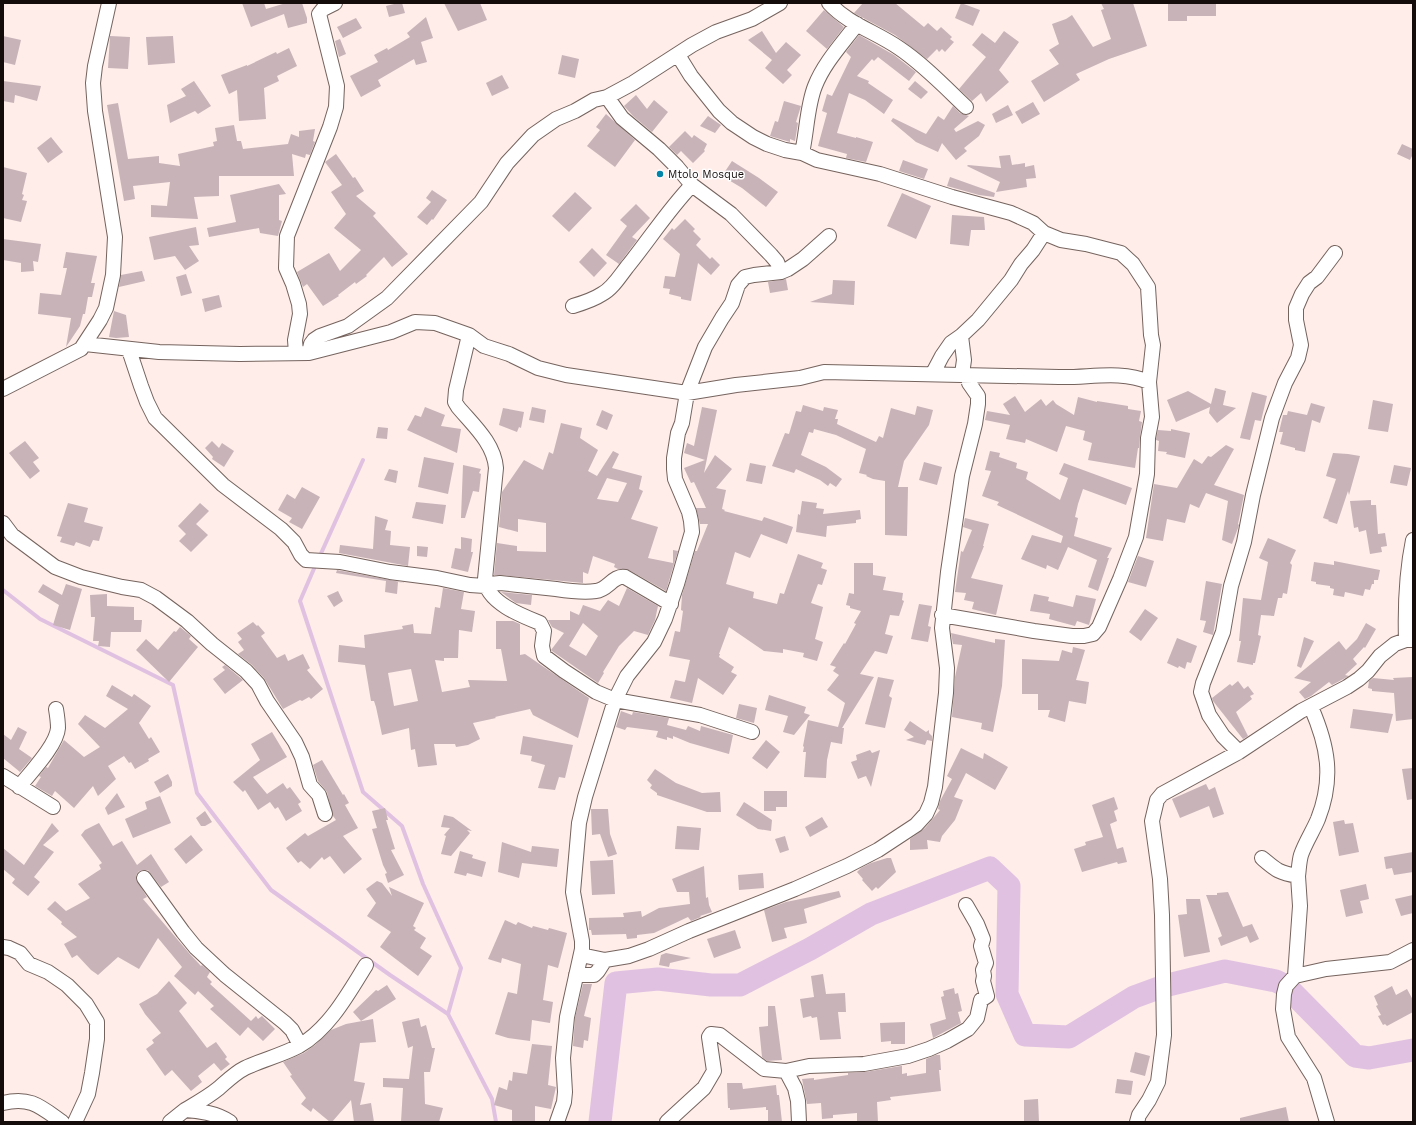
<svg xmlns="http://www.w3.org/2000/svg" width="1416" height="1125" viewBox="0 0 1416 1125" font-family="'Work Sans',sans-serif">
	<rect width="100%" height="100%" fill="#feede9"/>
	<g fill="none" stroke-linecap="round" stroke-linejoin="round">
		<path stroke="#e1c1e1" stroke-width="4" d="M319,558L363,460
			M316,564L300,601L363,792L402,826L423,884L461,968L448,1014
			M3,590L40,619L173,685L197,793L271,890L390,975L448,1014L492,1099L496,1122"/>
		<path stroke="#e1c1e1" stroke-width="23" d="M600,1122L616,983L658,979L711,985H740L810,949L871,914L990,868L1009,886L1007,994L1025,1035L1069,1037L1134,997L1164,986L1225,971L1276,981L1286,986L1355,1056L1369,1058L1413,1050"/>
	</g>
	<path fill="#c8b3b9" fill-rule="evenodd" d="M242,3H264L266,9L286,3H302L307,18V23L288,28L284,14L251,27Z
		M398,3H402L405,13L389,17L386,6Z
		M444,3H480L487,20L458,31Z
		M863,3H895L924,27L928,23L937,31L941,27L952,37L950,39L954,42L945,52L942,49L939,52L937,49L927,59L895,35L854,13Z
		M961,3L980,10L973,26L955,18Z
		M1101,3H1133L1147,46L1109,59L1076,74L1080,80L1044,102L1031,81L1059,64L1049,50L1059,44L1052,24L1066,19L1072,15L1093,47L1111,39L1101,10L1104,9Z
		M1168,3H1216V16H1187V21H1168Z
		M824,10L844,27L827,49L806,31Z
		M426,17L433,38L421,42L427,62L416,65L414,59L378,80L381,86L361,97L350,76L378,62L374,55L387,48L388,50L410,37L407,33Z
		M356,18L362,28L343,38L337,27Z
		M762,31L776,53L786,42L801,55L787,70L792,75L783,84L765,68L772,60L748,40Z
		M1004,31L1019,42L999,70L1009,82L986,102L981,93L972,101L959,89L986,57L972,45L982,33L995,43Z
		M859,35L894,55L916,72L909,81L878,57L874,61L872,59L857,76L869,81L868,83L893,100L884,114L865,100L849,93L837,133L856,138V137L873,142L866,162L846,158L847,154L818,146L827,113L822,111L827,94L832,96L851,57L846,52Z
		M3,36L21,40L15,65L3,62Z
		M110,36L130,37L128,69L108,68Z
		M173,36L175,63L148,65L146,37Z
		M340,39L346,54L339,57L335,41Z
		M289,48L297,66L277,76L279,81L264,88L266,119L239,121L237,90L229,94L221,75L247,65V66L276,52L277,54Z
		M562,55L579,59L575,78L558,74Z
		M502,75L509,88L492,96L486,83Z
		M3,81L41,86L37,101L15,95L14,103L3,101Z
		M194,81L211,106L198,114L195,111L170,123L167,105L186,96L181,89Z
		M915,81L928,92L921,99L908,89Z
		M636,95L647,109L654,100L668,112L652,132L633,116L624,106Z
		M784,101L801,106L796,122L798,123L795,141L790,139V142L770,136L775,121L778,122Z
		M1033,102L1040,114L1022,124L1015,112Z
		M118,103L128,159L159,156V163L180,166L178,154L214,146L213,142L217,141L215,128L234,125L237,141H241L243,149L288,144L291,134L299,137V131L315,129L313,141L315,142L310,155L306,154L305,158L292,154L294,176H219V196L194,197L198,219L151,217V205L167,206L170,182L133,186L135,199L124,201L107,105Z
		M1008,105L1013,115L996,123L992,114Z
		M953,106L960,113L969,116L954,129L956,132L978,121L985,125L979,136L964,148L967,151L956,160L942,143L938,152L916,142L891,121L893,118L926,134L938,116L944,120Z
		M606,114L635,140L615,167L587,146L600,130L596,127Z
		M708,116L721,125L715,133L700,126Z
		M685,131L692,138L694,135L707,144L704,150L705,151L693,163L681,151L677,155L669,147Z
		M51,137L63,152L48,163L37,148Z
		M1402,144L1413,149V154L1410,160L1397,154Z
		M336,154L353,178L355,177L364,191L356,196L376,213L373,216L408,254L392,267L384,257L366,275L367,276L356,284L355,282L338,295L339,296L323,306L307,284L303,287L297,272L329,253L340,271L361,250L334,228L346,214L331,192L342,185L325,162Z
		M1010,155L1012,165L1025,163V167L1034,165L1036,178L1026,179L1027,187L996,192L1000,182L967,166L968,165L1001,168L999,156Z
		M903,160L928,169L924,179L899,171Z
		M732,161L759,178L778,192L766,207L742,188L722,176Z
		M3,167L27,173L22,194L24,195L22,200L27,201L21,222L3,218Z
		M950,177L995,193L994,197L979,195L947,186Z
		M279,184L286,194L279,195V220L282,221L278,236L260,233L259,228L209,237L207,228L236,222L230,195Z
		M432,190L447,200L433,220L432,219L427,225L417,217L431,202L426,198Z
		M575,192L592,208L569,232L552,216Z
		M902,193L931,206L916,239L887,226Z
		M636,204L650,218L632,237L637,240L619,264L606,255L627,226L620,220Z
		M952,215L984,217L985,230H971L969,246L950,244Z
		M685,219L695,229L693,231L701,239L696,245L710,259L712,257L720,265L711,275L698,263L691,301L681,299V297L669,294L670,289L663,288L665,276L675,277L680,254L663,239L672,228L674,230Z
		M196,227L199,245L189,246L199,261L185,270L175,256L154,260L149,237Z
		M3,239L41,244L38,262L33,261L34,271L21,272V263L3,260Z
		M592,248L607,263L594,277L579,262Z
		M66,252L97,256L91,283H95L92,297H88L85,314H83L80,326L66,347L71,318L38,314L40,293L61,295L67,268H63Z
		M142,271L145,281L119,287L121,275Z
		M186,274L192,293L181,296L176,277Z
		M786,279L788,290L770,293L768,282Z
		M833,280L855,281L854,305L810,302L832,294Z
		M219,295L222,307L205,312L202,299Z
		M114,311L126,315L129,337L116,338L109,337Z
		M1215,388L1226,391L1223,405L1236,408L1217,423L1209,413L1210,407L1176,422L1167,400L1188,391L1211,404Z
		M1252,392L1267,396L1261,421L1255,420L1250,440L1240,438Z
		M1015,396L1025,412L1041,399L1046,406L1053,400L1056,404L1074,415L1078,397L1097,402V401L1128,406V409L1141,411L1139,421L1142,422L1140,437L1139,448H1138L1135,468L1088,460L1092,443L1083,440L1085,431L1066,426L1057,452L1026,439L1025,443L1006,439L1010,425L985,420L987,411L1010,415L1003,404Z
		M1373,400L1393,404L1388,432L1368,429Z
		M1311,403L1325,407L1320,423L1312,420L1305,452L1295,450V448L1280,444L1283,432H1279L1283,415H1287L1288,411L1307,415Z
		M803,405L823,411L824,407L838,410L835,419H838L837,424L876,442L879,436L883,438L891,408L915,415L917,406L933,410L929,425L904,461L898,487H908L907,536L885,535V481L873,479L866,476L867,475L859,473L866,449L836,435L814,429L813,433L809,432L801,455L826,467L842,479L836,487L830,483L828,486L820,480L796,469L794,473L772,466L785,433L789,434L796,411L801,412Z
		M425,407L445,415L441,426L461,429L457,453L407,430L415,415L421,417Z
		M532,407L546,410L544,423L529,420Z
		M702,407L717,410L704,473L715,455L732,469L716,488L726,490L722,509L725,510L724,511L762,521L764,517L793,527L787,544L761,534L750,558L735,552L726,584L754,592L753,598L777,604L780,593L784,594L798,554L823,563L821,568L827,570L822,585L818,584L811,603L823,607L815,639L823,642L817,661L803,657L804,653L783,649V653L764,651L729,627L719,654H720L719,657L734,667L731,672L737,675L723,695L698,678L692,703L670,698L675,680L685,682L690,660L669,656L675,631L680,632L683,611L681,610L682,595L695,551H697L708,524H700L696,508H706L694,482L691,483L684,468L705,460L684,453L687,443L694,446Z
		M503,408L524,412L521,428L519,427L517,432L499,425Z
		M602,410L613,415L607,430L596,425Z
		M561,423L582,428L580,438L598,450L588,471L597,476L613,451L619,454L612,468L642,476L639,489L643,491L631,519L658,527L648,558L673,563V550L678,551L666,591L629,570L618,569L614,567L615,564L593,556L588,574L583,572V583L501,575H494L497,543L517,546V551L546,552V523L518,519V532L499,527L502,492L524,460L543,470L549,452L553,454ZM607,478L627,483L618,502L597,499Z
		M378,427L388,428L387,439L376,438Z
		M1171,429L1190,433L1185,458L1166,454L1167,452L1158,451L1159,441L1156,440V439L1158,430L1171,431Z
		M25,441L39,458L33,462L40,471L30,479L9,453Z
		M212,441L219,448L222,443L234,451L224,467L212,459L213,457L205,448Z
		M1226,445L1234,449L1214,485L1244,495L1238,524L1239,525L1238,528L1232,544L1222,540L1228,501L1206,493L1199,508L1190,504L1185,523L1167,519L1163,541L1146,538L1154,484L1177,488L1194,459L1202,464L1208,456L1211,457Z
		M990,451L1000,453L999,457L1017,463L1016,468L1028,472L1026,479L1060,500L1068,478L1059,474L1064,463L1132,488L1126,505L1083,489L1078,504L1075,517L1078,518L1074,536L1112,548L1107,558H1109L1098,591L1088,587L1097,560L1068,547L1058,570L1047,565L1046,569L1021,559L1032,535L1061,543L1063,536L997,505L999,502L982,496L991,471L985,470Z
		M1333,453L1348,454L1360,456L1349,495L1348,491L1337,524L1328,521L1329,520L1323,518L1336,479L1326,476Z
		M424,457L454,463L448,494L418,487Z
		M924,462L942,467L937,485L919,480Z
		M750,463L766,466L762,484L746,481Z
		M463,465L481,469L479,473L481,474L479,492L473,491L465,518H461Z
		M1394,465L1411,468L1407,486L1390,483Z
		M389,469L398,471L396,483L384,480Z
		M302,487L320,497L302,529L289,522L292,518L278,510L287,494L295,499Z
		M1371,500V505H1376L1378,534L1385,533L1387,546L1381,547L1382,552L1370,554L1366,530L1359,532L1358,527L1354,528L1350,501Z
		M802,501L817,503L816,508L824,509L823,514L860,510L861,519L856,520V523L827,526L826,537L796,532L798,514L800,515Z
		M416,502L446,505L443,524L412,518Z
		M68,503L88,508L84,522L103,527L99,541L93,540L90,547L76,542L74,546L60,542L62,537L57,536Z
		M200,503L209,511L196,524L208,535L191,552L179,541L186,534L178,526Z
		M375,516L388,520L385,530L391,531L390,545L410,547L408,566L339,553L340,545L373,549Z
		M965,518L989,524L983,546H984L971,578L1003,585L996,615L972,609L974,602L964,600L966,593L955,592L961,551L963,552L972,530L963,527Z
		M461,537L472,539L471,552H473L468,572L451,568L455,548L461,549Z
		M1268,538L1296,550L1290,563L1292,565L1287,594L1283,593L1282,598H1278L1274,616L1261,615L1258,635L1261,636L1255,663H1253V665L1237,662L1241,641H1239L1243,598L1261,600L1268,562L1259,558Z
		M417,546L428,547L427,557L417,556Z
		M1138,556L1154,561L1146,587L1128,582Z
		M1334,561L1380,570L1378,580H1374V584H1372L1370,590L1365,589L1363,596L1345,592L1344,597L1333,595L1334,589L1330,588V586L1316,584V582L1311,581L1314,562L1334,565Z
		M854,563H873V575L886,577L883,590L903,593L902,600L904,601L899,616L890,615L885,634L893,636L887,654L875,651L860,674L874,677L842,728H844L842,744L831,742L827,760L826,778L804,777L806,752H803L804,747L803,746L808,720L838,727L845,703L827,690L839,675L833,671L836,667L830,665L844,643L845,644L856,624L854,623L861,611L850,608V606L846,605L849,593L854,594Z
		M337,570L406,583L398,582L397,594L385,592L386,581L336,573Z
		M1206,581L1222,584L1213,635L1203,632L1206,621L1200,620Z
		M43,584L62,595L66,584L82,589L70,630L53,625L59,605L38,592Z
		M443,588L464,592L461,609L475,611L472,632L459,630L458,658H444V661L435,660L442,692L470,687L468,680L507,681L501,649H496V621H513L520,624V655L525,654L589,698L578,738L533,715L530,709L495,717L496,718L473,723L480,739L468,745L456,747L455,744H434L437,765L418,767L415,749L411,750L409,728L382,735L376,707L374,701H371L365,665L338,662L339,645L365,648L364,635L403,629L402,626L413,624L414,633L431,634L435,607L440,608ZM411,669L418,701L394,706L388,673Z
		M627,588L658,606L655,620L648,635L634,631L619,646L603,672L604,673L598,683L552,651L551,650L564,633L552,627L548,620H570V611L579,615L583,605L600,611L608,600L619,606ZM583,623L598,636L586,656L569,646Z
		M338,591L343,601L334,607L327,596Z
		M501,592L532,595L531,605L516,603Z
		M107,594V606L134,607V620H142L141,632H111L110,647L98,646L99,641H93L95,617H91L90,595Z
		M1034,594L1049,597L1048,601L1073,607L1076,595L1096,599L1089,625L1077,621L1075,626L1049,619L1050,614L1030,611Z
		M919,604L932,606L928,626L931,627L928,642L911,639Z
		M1145,609L1158,618L1141,641L1129,632Z
		M253,622L257,626L258,625L265,633L261,636L277,658L285,654L288,661L303,654L310,668L307,670L323,689L311,699L309,697L302,701L300,700L283,709L264,678L252,665L238,654L244,650L238,642L242,639L237,633Z
		M1366,623L1376,629L1365,648L1364,647L1353,659L1357,664L1345,675L1349,676L1332,685L1329,682L1311,696L1305,699L1299,692L1311,682L1294,678L1339,641L1346,650L1357,639Z
		M180,627L191,636L189,639L198,647L169,682L136,650L146,639L158,650L174,631L176,632Z
		M951,633L995,643V639L1005,640L1002,686L993,732L981,729L982,723L952,717L955,677L962,645L953,644Z
		M1304,637L1314,641L1301,668L1297,666Z
		M1177,638L1197,646L1191,663L1187,662L1185,669L1179,666L1178,668L1167,663Z
		M1073,647L1085,650L1076,680L1089,682L1086,704L1069,701L1065,722L1048,717L1050,710H1038V694H1022V659L1059,661L1062,650L1072,653Z
		M225,665L243,680L225,694L213,679L225,670L222,667Z
		M878,677L894,680L889,696L892,698L885,728L865,724Z
		M1413,677V719L1396,721L1394,693L1372,691V689L1368,688L1369,681L1373,678L1394,680L1393,678Z
		M1238,681L1244,689L1248,686L1254,694L1250,696L1252,699L1236,712L1248,736L1243,739L1213,701L1212,698L1230,684L1232,686Z
		M112,685L132,697L134,694L151,706L139,723L149,739L151,737L160,752L148,759L149,761L135,769L131,762L129,763L124,756L108,766L116,779L98,796L93,786L74,808L55,791L52,796L35,786L41,777L39,776L46,767L48,768L64,740L84,757L100,747L78,724L85,715L105,728L128,709L106,696Z
		M769,695L806,707L804,713L810,715L794,735L783,732L788,716L765,710Z
		M739,704L757,708L754,723L736,718Z
		M1353,709L1393,714L1388,733L1350,728Z
		M621,711L632,715L633,712L669,718L667,725L686,730L688,726L700,731L701,726L733,735L729,754L690,743L673,736V739L667,737V740L656,737L658,731L627,727L625,730L616,727Z
		M910,721L926,732L929,730V733L932,736V741L927,740L925,745L906,740L914,737L904,730Z
		M18,727L27,732L19,749L32,758L20,772L3,758V734L11,740Z
		M272,732L287,757L253,777L267,794L283,783L287,789L290,787L301,802L298,804L302,811L286,821L278,807L275,809L270,802L258,810L245,790L243,792L233,782L260,760L251,744Z
		M523,736L573,745L565,778L559,777L555,790L538,788L545,765L531,761L532,756L520,754Z
		M766,740L780,752L767,769L752,758Z
		M961,748L983,759L984,753L1008,767L995,790L966,773L954,797L963,800L955,820L942,836L940,842L927,840L928,849L910,850V839L925,828L940,810L938,809L940,801L952,779L947,776Z
		M870,750L872,753L880,750L871,787L866,776L858,779L851,762L857,760L856,755Z
		M322,760L343,795L344,794L349,803L345,805L358,828L343,836L362,859L344,874L330,856L324,860L322,857L310,869L301,861L298,863L286,848L305,833L308,836L336,820L333,816L327,792L318,781L313,765Z
		M1413,768V799L1407,800L1402,769Z
		M655,769L676,783L702,793L720,792L721,812H707L657,795V793L650,788L652,785L647,780Z
		M168,774L172,782V786L160,793L154,782Z
		M1206,784L1209,790L1215,787L1224,814L1213,818L1209,806L1180,818L1172,799Z
		M764,791H787V807H776V811H764Z
		M117,793L125,807L108,815L105,808Z
		M160,796L171,823L133,838L125,819L147,809L145,802Z
		M1114,797L1118,809L1114,811L1117,821L1110,824L1117,849L1123,847L1127,862L1118,864L1117,862L1082,872L1074,849L1086,845L1085,842L1103,837L1092,805Z
		M744,802L772,820L771,831L758,829L736,815Z
		M385,808L388,820H386L395,849L391,850L404,875L388,883L385,874L387,873L383,865L372,829L377,828L372,811Z
		M591,809H608L610,834L617,854L608,857L600,834L592,835Z
		M205,811L212,822L205,826H201L196,818Z
		M444,815L453,817L472,831L467,830L470,833L451,856L441,854L446,836L444,835L450,828L441,827Z
		M822,817L828,827L810,837L805,827Z
		M1344,820L1345,824L1353,823L1359,852L1339,856L1333,822Z
		M52,823L59,831L43,845L54,852L34,877L40,882L28,896L12,883L15,879L3,869V848L24,865Z
		M99,823L113,846L122,841L137,865L151,854L169,882L161,887L148,870H144L139,871L136,875V879L147,897L143,899L189,953L201,966L202,965L210,972L207,977L212,982L210,984L251,1021L256,1016L258,1019L262,1016L275,1029L263,1041L248,1027L240,1036L210,1009L214,1006L198,991L195,995L174,976L182,967L158,938L139,969L118,957L98,975L91,970L77,955L72,958L64,944L77,937L61,924L62,922L47,909L55,901L66,911L90,898L78,884L101,869L99,865L102,863L81,835L85,830Z
		M677,826L701,828L699,850L675,849Z
		M191,835L203,850L186,864L174,849Z
		M785,836L789,850L780,853L775,839Z
		M502,842L531,852L532,846L559,849L557,867L522,863L519,878L498,872Z
		M460,851L473,855L472,858L486,862L482,877L467,873L466,876L454,873Z
		M1413,852V872L1394,875L1392,868L1386,869L1384,857Z
		M887,858H891L896,872L878,889L876,887L872,891L862,880L863,879L857,872L861,868L871,863Z
		M613,860L615,894L592,895L590,861Z
		M704,866L706,898L708,897L709,905L712,912L700,916L701,917L691,921L688,917L654,933L637,935V938L627,939L626,934L592,935L591,930H589V918L624,917L623,913L641,911L642,917L659,908L690,904L689,892H677L672,879Z
		M763,873L764,888L739,890L738,875Z
		M377,881L382,883L392,896L389,887L424,903L413,926L416,928L414,930L426,938L420,948L432,956L418,976L380,947L391,932L367,916L376,903L366,889Z
		M1366,884L1369,899L1360,901L1363,913L1346,917L1340,890Z
		M839,891L841,897L804,909L807,923L784,928L787,938L772,942L764,910L786,902Z
		M1228,892L1243,927L1252,924L1259,939L1250,943L1247,936L1221,946L1218,938L1222,936L1206,895H1217V893Z
		M1413,895V913L1401,916L1395,899Z
		M1186,899H1200L1210,952L1184,957L1178,915L1187,914Z
		M505,920L516,925L518,922L532,928L533,926L548,930L549,928L567,933L558,968L548,965L543,1000L553,1002L550,1023L532,1020L530,1041L508,1038L495,1034L508,992L517,994L521,964L502,958L501,963L488,959Z
		M735,930L741,948L714,958L707,939Z
		M666,953L691,958L670,963L669,967L659,965L661,955Z
		M823,974L826,994L845,993L846,1012H838L841,1039L820,1040L817,1017L812,1018L811,1016L803,1018L800,999L814,997L811,976Z
		M169,981L187,1003L179,1011L207,1048L216,1042L227,1057L225,1059L230,1064L221,1071L214,1063L198,1076L202,1082L191,1091L172,1070L165,1076L146,1049L154,1043L152,1040L161,1033L145,1014L139,1004L157,994Z
		M583,984H592L584,1016L591,1018L588,1041L584,1040L583,1048L573,1046L575,1018Z
		M387,985L396,999L361,1021L353,1012L376,990L378,991Z
		M1392,986L1396,995L1407,989L1413,1000V1012L1387,1026L1385,1024L1383,1025L1378,1016L1381,1015L1376,1006L1378,1005L1374,996Z
		M954,988L955,994L958,993L962,1011L958,1012L961,1023L933,1038L930,1024L946,1019L941,997L944,996L943,991Z
		M768,1006H775L782,1060L767,1061L762,1057L759,1027L768,1026Z
		M419,1018L421,1027L426,1025L432,1048H435L430,1072H424L425,1104L443,1108L439,1122H401L403,1088L383,1087V1078L409,1079L413,1046L408,1048L402,1022Z
		M373,1019L376,1042L360,1043L354,1081L365,1083L360,1105L371,1103L374,1122H354L351,1100L332,1122H330L313,1108L311,1112L301,1104L306,1098L290,1076L292,1075L283,1062L304,1053L315,1045L331,1030L346,1024Z
		M905,1022V1044H891V1041L881,1042L880,1023Z
		M532,1044L552,1046L548,1085L556,1087L551,1109L535,1106V1122H512V1110L494,1105L499,1087L507,1090L509,1080L512,1081L513,1072L527,1074Z
		M1135,1052L1150,1056L1145,1076L1130,1072Z
		M936,1055H940L941,1070H939L941,1091L890,1097L891,1100L877,1102L878,1122H857V1113L833,1115V1118L822,1119L821,1103L807,1104L802,1079L814,1078V1080L848,1075V1073L865,1072L901,1066H902V1074L907,1073V1076L926,1073V1059Z
		M1117,1079L1133,1081L1131,1095L1115,1093Z
		M727,1083H742L743,1089L776,1085L777,1095H779L782,1122H768V1110H766V1107L730,1110V1108H728Z
		M1038,1099L1039,1122H1024V1100Z
		M1286,1107L1289,1122H1240V1118Z"/>
	<g fill="none" stroke-linecap="round" stroke-linejoin="round">
		<defs>
			<path id="street" d="M829,3C848,24 876,32 899,48C923,64 945,87 966,107
				M678,55L691,76L719,111L732,123L753,137L767,144L785,150L802,153L817,160L880,174L952,197L1011,213L1033,223L1044,233L1061,240L1086,244L1121,253L1133,264L1148,287L1151,335L1153,345L1149,382L1152,417L1148,438L1147,474L1136,537L1120,579L1099,627L1093,634L1084,636H1072L1034,631L942,615
				M607,97L622,118L659,149L677,167L692,185L731,214L771,255L777,262L781,272
				M802,153C807,131 807,106 815,86C824,63 842,44 857,24
				M573,306C583,303 593,300 602,294C612,289 620,276 627,267C649,240 668,210 692,185
				M469,335L456,390L455,402L458,407C473,425 494,443 496,468L485,579C486,602 522,616 540,623L544,631L542,646L544,656L564,671L596,692L615,700L700,715L752,732
				M961,336L964,360L962,374
				M85,344L159,352L240,354L309,353L391,332L415,322L435,323L469,335L484,346L509,354L538,368L566,375L687,393L736,385L800,378L824,372C903,373 981,375 1059,377C1089,378 1120,370 1149,382
				M129,350L141,386L147,402L155,418L223,485L281,529L294,542L301,555L306,560L340,562L390,572L437,578L470,585L485,586L490,584L500,583C518,585 537,587 556,589C569,591 583,593 596,591C608,590 613,575 625,577L671,604
				M296,353L295,340L300,314L299,304L293,284L286,268L287,236L330,127L336,107L337,86L319,14L323,9L335,3
				M309,353L311,344L314,340L320,336L348,326L387,298L481,202L507,163L533,135L556,119L575,111L594,100L607,97L633,83L692,45L716,32L752,19L780,3
				M933,373L942,356L951,343L961,336L978,320L1011,280L1021,264L1033,250L1044,233
				M3,389L81,349L100,320L106,308L113,275L115,237L95,111L93,83L95,66L109,3
				M3,523L12,535L55,567L81,577L122,587L141,590L156,598L187,621L212,644L246,671L258,684L267,701L295,742L302,757L310,785L319,795L325,814
				M1406,640C1405,606 1406,574 1413,540
				M1239,752L1223,736L1209,715L1201,692L1203,683L1223,632L1231,586L1244,542L1253,495L1272,418L1285,383L1298,358L1301,345L1296,320V308L1302,294L1309,283L1317,277L1335,253
				M3,776L53,807
				M19,787C30,773 57,745 58,728C58,722 57,715 56,709
				M1262,858C1276,870 1279,873 1298,876L1300,906L1295,976
				M1298,876C1299,869 1299,862 1301,855C1305,843 1313,831 1318,819C1334,778 1328,746 1311,707
				M144,878L183,932L196,948L225,975L285,1023L292,1030L300,1045
				M3,947L9,948L20,953L29,964L48,972L67,985L86,1004L97,1022V1039L92,1073L88,1094L75,1122
				M581,955L605,960L629,956L649,949L689,931L795,889L847,866L878,850L916,825L926,814L931,803L935,787L946,693L947,668L942,628L948,572L962,476L975,424L978,404V396L969,383L968,375
				M576,975H594L598,971L605,960
				M786,1071L795,1088L798,1101L799,1122
				M3,1103C30,1096 41,1107 62,1122
				M185,1110C197,1103 208,1097 219,1088C227,1081 235,1073 245,1068C262,1060 282,1055 299,1046C329,1029 348,994 366,965
				M170,1122L185,1110C201,1111 217,1113 230,1122
				M557,1122L564,1102L565,1092L563,1058L567,1017L582,949V941L573,892L579,823L585,797L615,700L627,676L654,642L665,619L677,584L692,532L691,521L689,512L675,479L674,469V458L678,433L682,423L687,393L705,347L722,318L732,303L738,285L745,277L754,275L781,272L788,269L803,259L829,236
				M667,1122L704,1088L714,1071L709,1037L711,1034L720,1035L764,1069L786,1071L809,1066L864,1064L908,1056L929,1049L947,1041L968,1029L977,1018L981,1000L987,996L983,981L984,976L983,970L986,963L981,946L983,939L977,924L966,905
				M1137,1122L1139,1115L1149,1100L1158,1082L1164,1035L1162,915L1160,879L1152,821L1157,800L1162,794L1239,752L1301,711L1347,687L1359,679L1368,671L1380,656L1395,644L1406,640H1413
				M1327,1122L1314,1078L1288,1037L1283,1009L1284,994L1286,986L1295,976L1326,969L1390,962L1413,950"/>
		</defs>
		<use href="#street" stroke="#75635e" stroke-width="16"/>
		<use href="#street" stroke="#fff" stroke-width="14"/>
	</g>
	<circle fill="#0284a8" stroke="#fefefe" stroke-width="1.5" cx="660" cy="174" r="4"/>
	<g text-anchor="middle" stroke-width="3" stroke-linejoin="round" paint-order="stroke">
		<g font-size="11" fill="#130c0b" stroke="#fefefe" text-anchor="start">
			<text x="668" y="178">Mtolo Mosque</text>
		</g>
	</g>
	<rect width="1416" height="1125" fill="none" stroke="#130c0b" stroke-width="8"/>
</svg>
